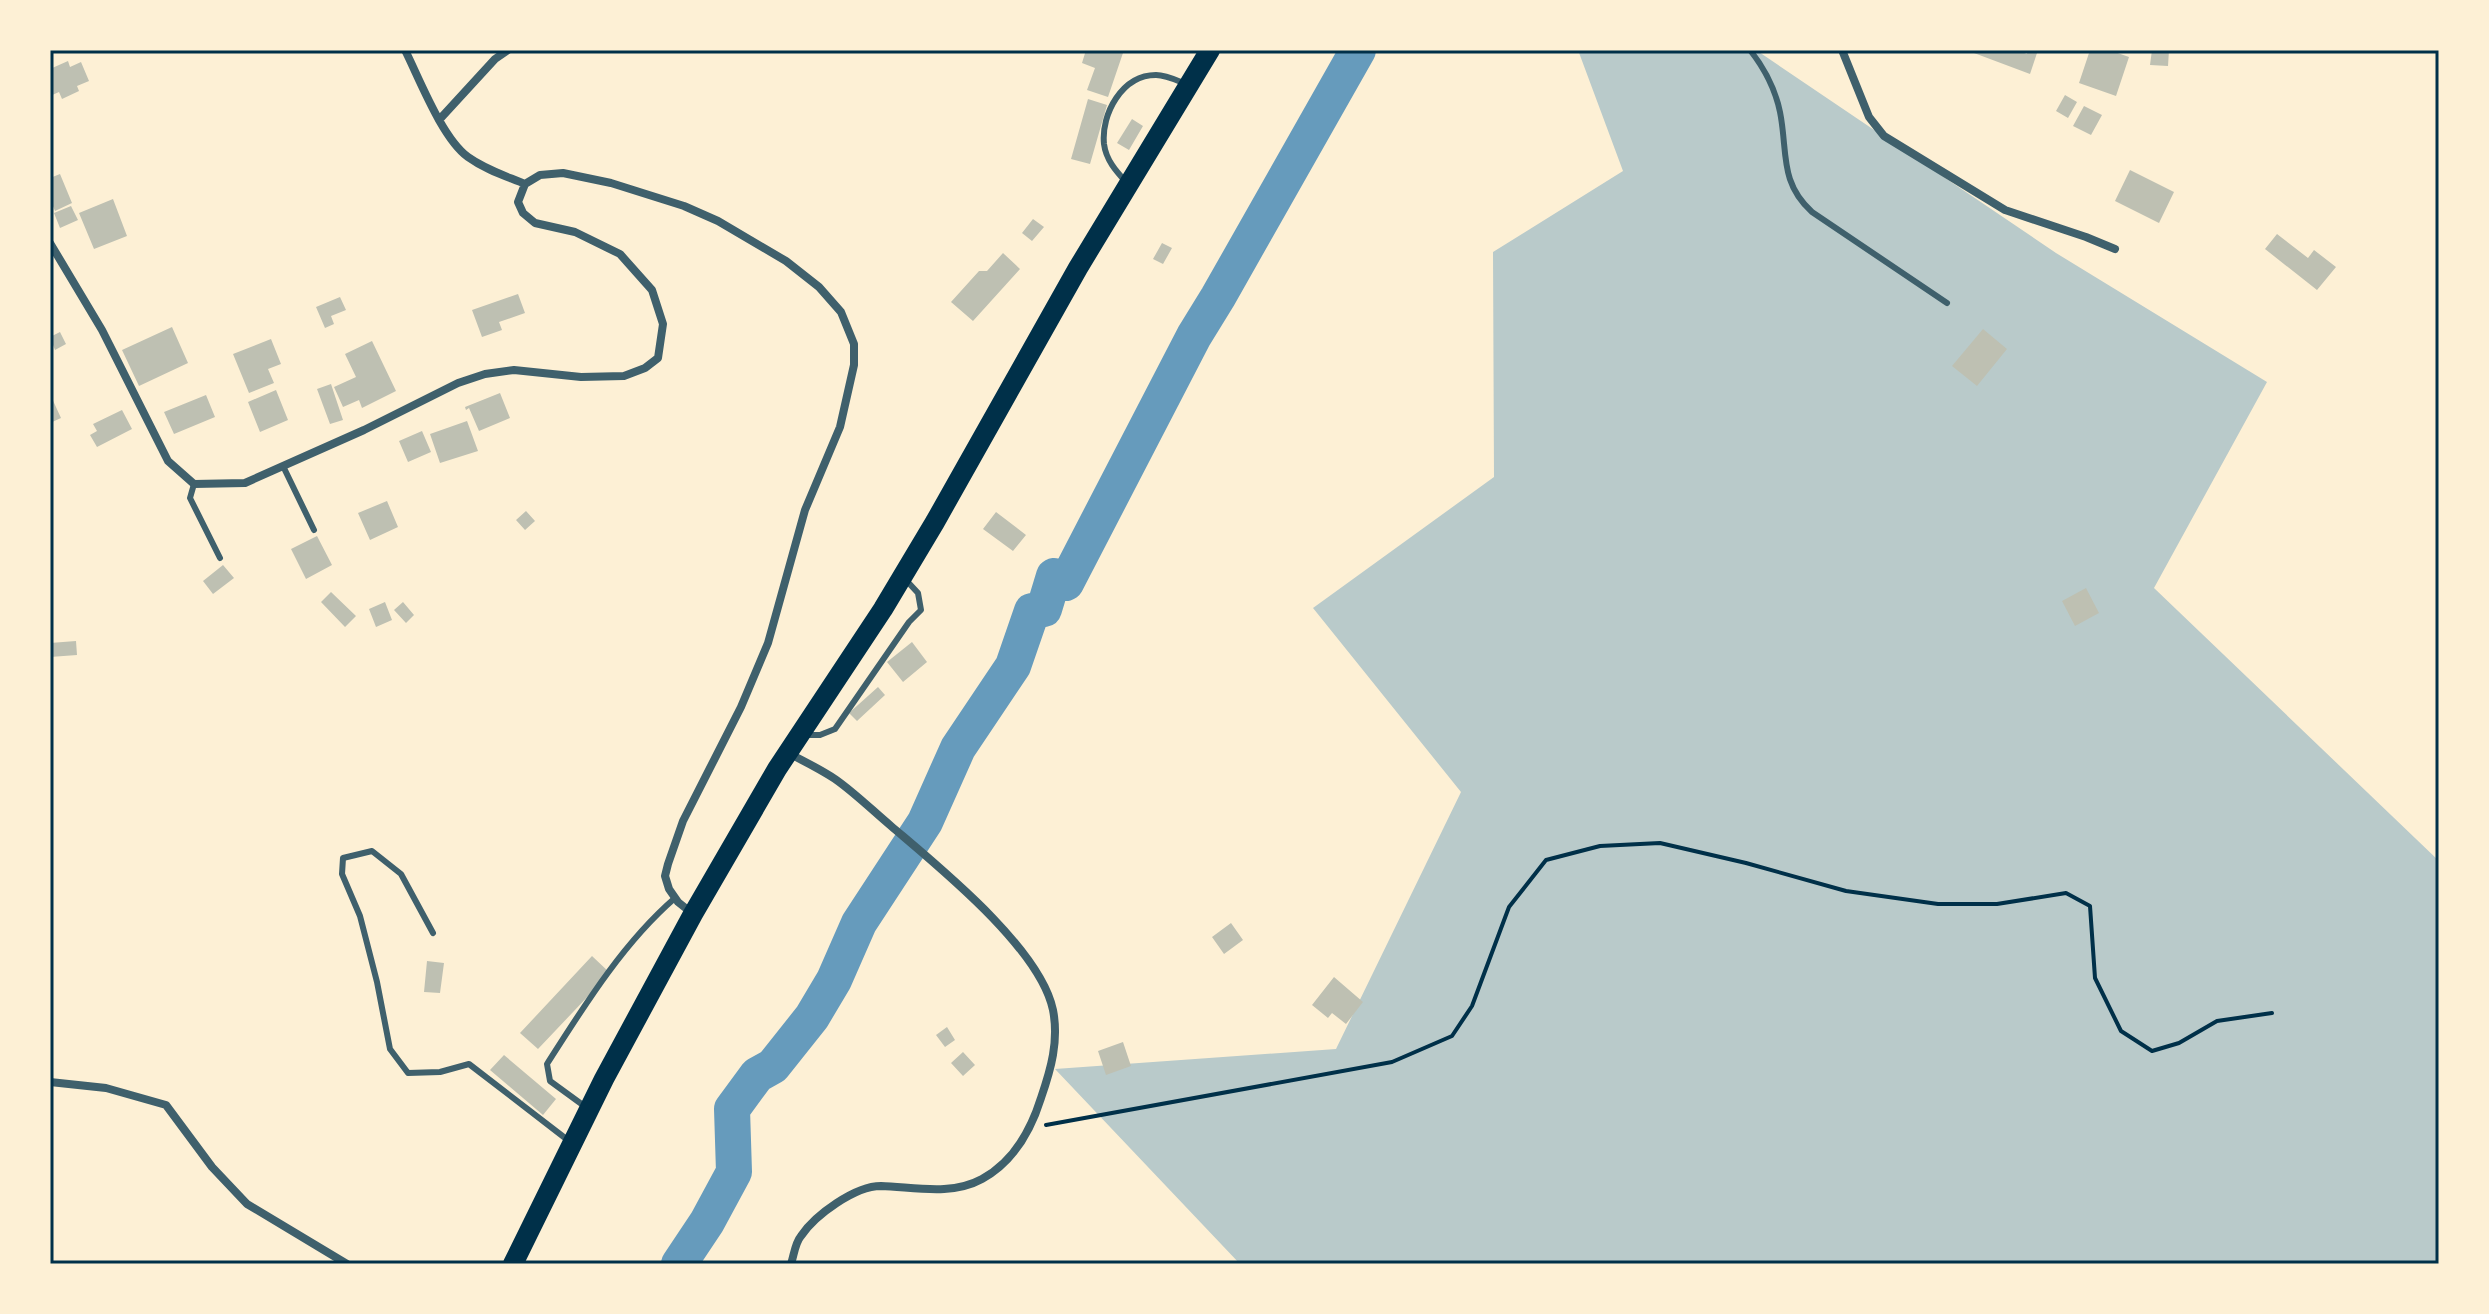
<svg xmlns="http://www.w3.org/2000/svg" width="2489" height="1314" viewBox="0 0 2489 1314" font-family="'DM Sans',sans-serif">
	<rect width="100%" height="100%" fill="#fdf0d5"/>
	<path fill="#b9caca" d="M1578,50H1756L2056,253L2267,382L2154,588L2439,861V1264H1240L1055,1069L1336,1049L1461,792L1313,608L1494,477L1493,252L1623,171Z"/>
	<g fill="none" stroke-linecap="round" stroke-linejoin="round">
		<path stroke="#669bbc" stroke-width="36" d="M679,1264L707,1222L734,1172L732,1109L757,1075L773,1066L812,1017L834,980L859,923L925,822L958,748L1013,666L1032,611L1044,609L1054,576L1066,583L1194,336L1218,297L1358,50"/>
	</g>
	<path fill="#bec0b2" d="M1086,50H1124L1108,97L1087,90L1095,68L1082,63Z
		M1966,50H2016L2027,54L2028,50H2038L2030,74Z
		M2090,50H2109L2129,57L2116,96L2079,83Z
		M2152,50H2169L2168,66L2150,65Z
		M68,61L70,67L81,62L89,81L77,86L79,91L62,99L59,92L50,96V69Z
		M2065,95L2077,102L2068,118L2056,111Z
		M1088,99L1107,105L1090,164L1071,159Z
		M2084,106L2102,115L2091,135L2073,126Z
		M1132,119L1143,126L1129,150L1117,143Z
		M2130,170L2174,192L2159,223L2115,201Z
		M60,174L72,203L55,211L50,199V178Z
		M113,199L127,236L94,249L79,213Z
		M71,206L78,220L60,228L54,213Z
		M1033,219L1044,227L1032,241L1022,233Z
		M2277,234L2308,258L2314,250L2336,267L2317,290L2265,249Z
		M1162,243L1172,248L1163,264L1153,259Z
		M1003,253L1020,269L973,321L951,302L979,271H987Z
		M518,294L525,313L499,322L502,330L482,337L472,310Z
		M340,297L346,310L331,316L334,324L325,328L316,307Z
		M172,327L188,363L139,386L122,350Z
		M1983,329L2007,349L1977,386L1952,366Z
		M60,332L66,344L55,350L50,337Z
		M271,339L281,364L268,369L274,383L249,393L233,354Z
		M372,341L396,391L362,408L359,400L343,407L334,387L356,377L345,354Z
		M331,384L343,420L330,424L317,389Z
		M276,390L288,420L260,432L248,402Z
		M500,393L510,418L479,431L469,408L466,410L465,407Z
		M50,394L61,418L50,423Z
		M206,395L215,417L174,434L164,412Z
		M122,410L132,429L97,447L90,435L97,431L93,424Z
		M467,421L478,451L440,463L430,434Z
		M422,431L431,452L408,462L399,441Z
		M387,501L398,527L370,540L358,513Z
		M526,511L535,521L525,530L516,520Z
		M996,512L1026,535L1013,551L983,529Z
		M317,536L332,565L306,579L291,549Z
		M223,565L234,578L213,594L203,581Z
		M2086,588L2099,613L2075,626L2062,601Z
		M331,592L356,616L345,627L321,602Z
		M385,602L392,620L376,627L369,609Z
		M403,602L414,615L406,623L394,610Z
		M76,641L77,655L50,657V643Z
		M912,642L927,662L903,682L887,662Z
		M878,687L885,695L857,721L849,713Z
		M1231,923L1243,940L1224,954L1212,937Z
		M592,956L610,973L538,1049L520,1033Z
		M427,961L444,963L440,993L424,992Z
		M1334,977L1363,1002L1346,1024L1332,1013L1328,1018L1312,1005Z
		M947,1027L955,1040L945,1047L936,1035Z
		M1123,1042L1131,1066L1106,1075L1098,1051Z
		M963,1052L975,1065L963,1076L951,1063Z
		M504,1055L556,1099L543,1115L490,1070Z"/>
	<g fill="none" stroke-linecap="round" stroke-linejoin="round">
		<path stroke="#003049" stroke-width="4" d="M1046,1125L1392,1062L1452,1036L1472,1006L1509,907L1546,860L1600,846L1660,843L1746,863L1846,891L1938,904H1997L2066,893L2090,906L2095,978L2121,1031L2152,1051L2179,1043L2217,1021L2272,1013"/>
		<path stroke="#3f606c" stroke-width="6" d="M1750,50C1765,69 1775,88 1780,112C1788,152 1779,182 1812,212L1947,303
			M1126,182C1116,171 1106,160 1104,144C1101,114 1122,75 1156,75C1166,75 1176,80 1186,84
			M283,466L314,530
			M194,484L190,498L220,558
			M804,735H820L835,729L909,622L921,610L918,593L905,579
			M433,933L401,874L372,851L343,858L342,874L360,916L377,982L390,1049L408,1073L440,1072L469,1064L569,1141
			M587,1108L550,1081L547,1064C584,1006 623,943 675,898"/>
		<path stroke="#3f606c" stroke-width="8" d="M405,50C420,80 442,138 468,157C486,170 506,176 525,184
			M1842,50L1869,117L1884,136L2005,210L2086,237L2115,249
			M439,120L495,59L508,50
			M50,243L102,330L168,461L194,484L245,483L364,430L458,383L485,374L514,370L581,377L624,376L645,368L658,358L663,324L652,290L620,254L575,232L535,223L523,213L518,202L525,184L540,175L563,173L611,183L684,206L718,221L786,261L819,287L841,312L854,344V365L840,427L805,510L768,643L741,707L683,821L668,864L665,876L669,889L678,902L693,914
			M788,753C804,761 820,769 835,779C855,793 873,811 891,826C939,867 1040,948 1053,1010C1059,1041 1051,1069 1041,1098C1031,1130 1013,1162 982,1179C951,1196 914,1187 881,1186C855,1186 815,1215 801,1236C795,1243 794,1255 791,1264
			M50,1082L106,1088L166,1105L212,1167L247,1204L347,1264"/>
		<path stroke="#003049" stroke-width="20" d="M513,1264L604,1079L693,914L777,769L883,609L935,522L1078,268L1210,50"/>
	</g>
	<rect width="2489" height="1314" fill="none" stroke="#fdf0d5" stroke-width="104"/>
	<rect x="52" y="52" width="2385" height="1210" fill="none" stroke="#003049" stroke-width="3"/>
</svg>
